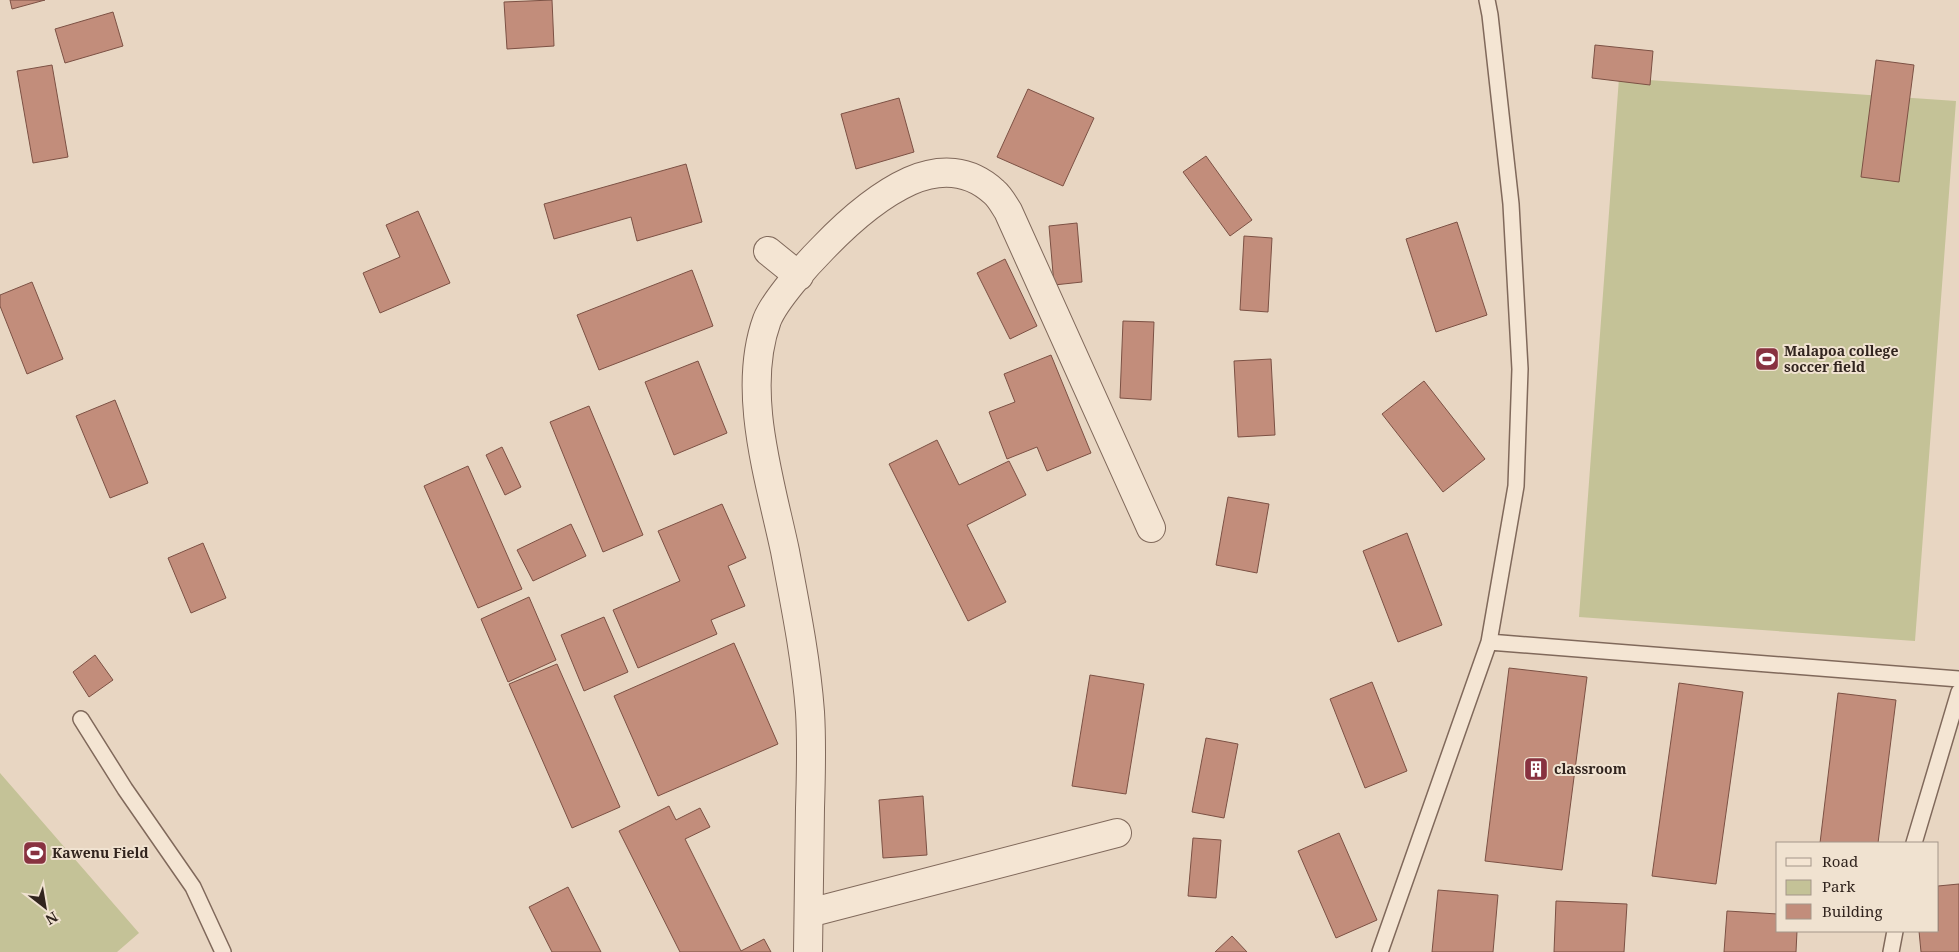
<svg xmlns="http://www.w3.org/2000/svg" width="1959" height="952" viewBox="0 0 1959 952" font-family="'Noto Serif',serif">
	<rect width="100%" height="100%" fill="#e8d6c2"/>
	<path fill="#c4c297" d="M1619,78L1956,101L1915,641L1579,617Z
		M0,773L139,933L117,952H0Z"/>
	<path fill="#c28d7b" stroke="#7c5144" d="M10,0H45L12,9Z
		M552,0L554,46L507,49L504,2Z
		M113,12L123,46L65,63L55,29Z
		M1595,45L1653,51L1650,85L1592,78Z
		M1876,60L1914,65L1899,182L1861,177Z
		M52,65L68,157L33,163L17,71Z
		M1028,89L1094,118L1063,186L997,157Z
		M899,98L914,152L856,169L841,114Z
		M1206,156L1252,220L1230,236L1183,172Z
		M686,164L702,222L637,241L631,217L554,239L544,204Z
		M418,211L450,283L380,313L363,273L400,257L386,225Z
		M1457,222L1487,315L1436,332L1406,239Z
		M1077,223L1082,282L1054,285L1049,226Z
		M1244,236L1272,238L1268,312L1240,310Z
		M1005,259L1037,326L1010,339L977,273Z
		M692,270L713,326L599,370L577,315Z
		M32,282L63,359L27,374L0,306V295Z
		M1123,321L1154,322L1151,400L1120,398Z
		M1051,355L1091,453L1047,471L1037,447L1007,459L989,412L1015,402L1004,374Z
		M1271,359L1275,435L1238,437L1234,361Z
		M698,361L727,433L674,455L645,382Z
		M1424,381L1485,459L1443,492L1382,414Z
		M115,400L148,483L110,498L76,416Z
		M589,406L643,535L603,552L550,422Z
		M937,440L959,485L1009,461L1026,495L967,525L1006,602L968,621L889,464Z
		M502,447L521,487L505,495L486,455Z
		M468,466L522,589L478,608L424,486Z
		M1228,497L1269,504L1257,573L1216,565Z
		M722,504L746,558L728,566L745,606L711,620L717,634L638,668L613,610L680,581L658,531Z
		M571,524L586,556L533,581L517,550Z
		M1407,533L1442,625L1398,642L1363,551Z
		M203,543L226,598L191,613L168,558Z
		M529,597L556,660L508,682L481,619Z
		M604,617L628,672L584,691L561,635Z
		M734,643L778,744L658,796L614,696Z
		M95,655L113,680L89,697L73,672Z
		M557,664L620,807L572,828L509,684Z
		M1509,668L1587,677L1562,870L1485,861Z
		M1090,675L1144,684L1126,794L1072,786Z
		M1372,682L1407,771L1365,788L1330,699Z
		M1679,683L1743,692L1716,884L1652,876Z
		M1838,693L1896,700L1878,843H1820Z
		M1206,738L1238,744L1224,818L1192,812Z
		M923,796L927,855L883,858L879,800Z
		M669,806L676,820L700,808L710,827L685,839L741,951L764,939L771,952H680L619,831Z
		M1339,833L1377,920L1336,938L1298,851Z
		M1193,838L1221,840L1216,898L1188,896Z
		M1959,884V952H1921L1919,931H1938V886Z
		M568,887L601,952H552L529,907Z
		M1438,890L1498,895L1493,952H1432Z
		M1556,901L1627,904L1624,952H1554Z
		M1727,911L1778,914V931H1797L1796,952H1724Z
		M1232,936L1247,952H1215Z"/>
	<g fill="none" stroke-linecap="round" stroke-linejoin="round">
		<defs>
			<path id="lane" d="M1489,642L1959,679
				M81,719L125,789L193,887L223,952
				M1914,843L1959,692
				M1380,952L1489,642L1516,486L1520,369L1511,204L1490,15L1487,0
				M1891,952L1895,931"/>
			<path id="street" d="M768,251L799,276
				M809,913L1117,833
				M808,952C809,904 809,856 810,808C811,776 812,744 810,712C806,658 795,604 785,551C770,480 741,391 767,320C775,300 807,264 823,248C847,223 879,195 910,181C940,168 969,169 994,192C1000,197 1004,205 1008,211L1151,528"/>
		</defs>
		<use href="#lane" stroke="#80695b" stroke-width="18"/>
		<use href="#street" stroke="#80695b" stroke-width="30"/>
		<use href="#lane" stroke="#f4e5d3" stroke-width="15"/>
		<use href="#street" stroke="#f4e5d3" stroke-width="28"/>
	</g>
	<defs>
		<symbol id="stadium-square" viewBox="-11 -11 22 22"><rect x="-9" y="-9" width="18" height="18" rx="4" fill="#883240" stroke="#f0e2d0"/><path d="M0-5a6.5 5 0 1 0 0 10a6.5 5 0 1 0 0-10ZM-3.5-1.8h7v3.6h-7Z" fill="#fff"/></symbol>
		<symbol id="building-square" viewBox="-11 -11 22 22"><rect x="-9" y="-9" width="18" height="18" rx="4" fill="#883240" stroke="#f0e2d0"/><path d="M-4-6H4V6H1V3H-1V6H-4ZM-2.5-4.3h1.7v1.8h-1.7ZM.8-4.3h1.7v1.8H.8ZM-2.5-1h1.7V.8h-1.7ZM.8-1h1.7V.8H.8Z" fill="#fff"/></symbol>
	</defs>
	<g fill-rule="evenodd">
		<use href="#stadium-square" x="1753" y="345" width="28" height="28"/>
		<use href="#building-square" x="1522" y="755" width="28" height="28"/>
		<use href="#stadium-square" x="21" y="839" width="28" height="28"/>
	</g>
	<g text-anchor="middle" stroke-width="4" stroke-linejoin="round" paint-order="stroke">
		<g font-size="14" font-weight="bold" fill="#31241e" stroke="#f0e2d0" text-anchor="start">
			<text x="1784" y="356">Malapoa college<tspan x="1784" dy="16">soccer field</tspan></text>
			<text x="1554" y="774">classroom</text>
			<text x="52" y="858">Kawenu Field</text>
		</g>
	</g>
	<rect x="1776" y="842" width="162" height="90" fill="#f0e2d0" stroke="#a49689"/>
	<rect x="1786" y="858" width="25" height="8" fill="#f4e5d3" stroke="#a49689"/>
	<text x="1822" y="867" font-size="15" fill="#31241e">Road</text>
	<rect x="1786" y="880" width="25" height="15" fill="#c4c297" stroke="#a49689"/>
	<text x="1822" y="892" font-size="15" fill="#31241e">Park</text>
	<rect x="1786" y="904" width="25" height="15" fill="#c28d7b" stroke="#a49689"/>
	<text x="1822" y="917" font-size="15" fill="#31241e">Building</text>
	<g transform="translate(45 907) rotate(149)" stroke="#f0e2d0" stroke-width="4" paint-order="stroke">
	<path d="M0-4L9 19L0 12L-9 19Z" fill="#31241e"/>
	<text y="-8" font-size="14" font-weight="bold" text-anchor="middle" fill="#31241e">N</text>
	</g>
</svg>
